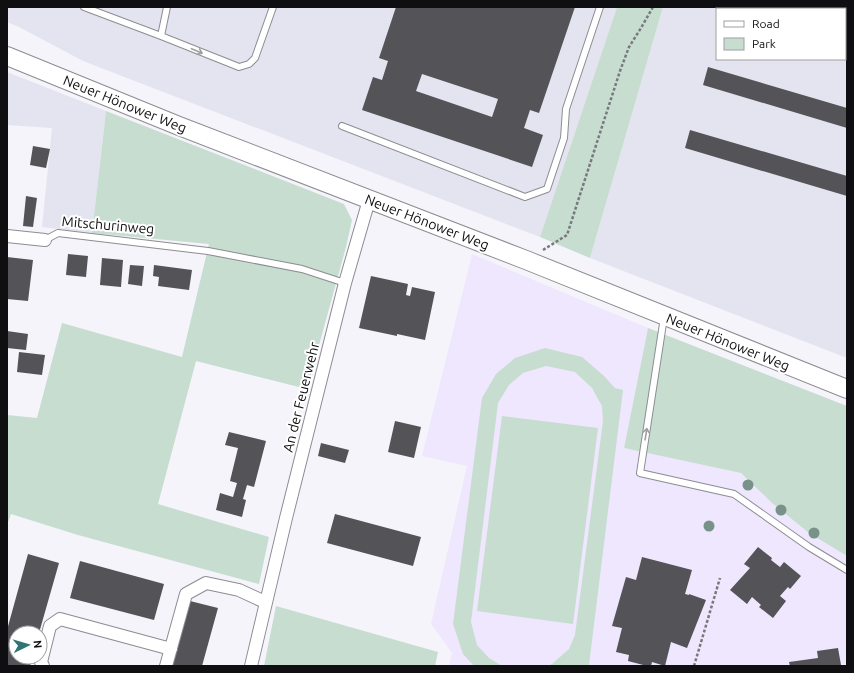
<svg xmlns="http://www.w3.org/2000/svg" width="854" height="673" viewBox="0 0 854 673" font-family="Ubuntu,sans-serif">
	<rect width="100%" height="100%" fill="#f5f4fb"/>
	<path fill="#e4e4f1" fill-rule="evenodd" d="M7,7H617L540,237L83,61L19,27L7,22Z
		M663,7H847V358L590,258ZM717,9H845V59H717Z
		M7,72L106,111L92,233L42,227L52,128L7,125Z"/>
	<path fill="#efe7fd" d="M472,254L648,328L624,448L741,473L772,503L809,533L847,556V666H449L452,653L431,624L467,466L422,456Z"/>
	<path fill="#c6ddd0" d="M617,7H663L590,258L540,237Z
		M106,111L344,204L352,220L346,247L307,389L196,361L158,504L269,537L259,584L78,535L11,514L7,525V415L37,418L62,323L182,357L209,244L92,233Z
		M648,328L847,406V556L809,533L772,503L741,473L624,448Z
		M545,348L582,357L604,376L615,388L623,390L589,665L548,666L552,664L569,649L575,635L603,421L602,406L592,388L575,372L546,366L523,373L509,385L498,403L471,622L477,645L489,658L502,666H474L463,654L453,624L482,398L496,374L515,358Z
		M502,416L598,428L573,624L477,611Z
		M276,606L438,652L435,666H264Z"/>
	<path fill="#535358" fill-rule="evenodd" d="M396,7H575L539,113L530,110L524,128L543,135L532,167L362,110L373,77L382,80L388,61L379,58ZM422,74L498,99L492,117L416,91Z
		M708,67L847,108V128L703,85Z
		M690,130L847,176V196L685,148Z
		M33,146L50,149L46,168L30,165Z
		M26,196L37,198L33,227L23,226Z
		M68,254L88,256L86,277L66,275Z
		M7,257L33,260L28,301L7,299Z
		M102,258L123,260L121,287L100,285Z
		M130,265L144,266L142,286L128,284Z
		M154,265L192,270L189,290L158,286L159,277L153,276Z
		M371,276L408,284L406,295L410,296L412,287L435,292L425,340L397,334V336L359,328Z
		M7,331L28,334L26,350L7,348Z
		M19,352L45,355L42,375L17,372Z
		M395,421L421,427L414,458L388,452Z
		M229,432L266,441L254,487L247,485L243,499L246,500L242,517L216,510L220,493L233,497L237,483L230,481L238,448L225,445Z
		M321,443L349,450L345,463L318,456Z
		M335,514L421,537L413,566L327,543Z
		M758,547L772,558L771,560L780,567L784,562L801,576L790,589L788,587L780,596L786,601L773,618L759,607L761,605L752,597L747,604L730,590L750,568L744,564Z
		M28,554L59,563L39,633H16V657H32L30,666H7V630Z
		M642,557L692,570L685,594L689,595V594L706,600L687,648L671,642L665,666L652,662L651,666H647L628,661L629,655L616,652L622,628L612,626L626,577L636,580Z
		M80,561L164,584L154,620L70,598Z
		M190,601L218,608L202,666H172Z
		M838,648L841,665L840,666H790L789,662L818,658L817,651Z"/>
	<g fill="none" stroke-linecap="round" stroke-linejoin="round">
		<defs>
			<path id="service" d="M84,7L161,36L239,67L249,64L255,58L273,7
				M161,36L167,7
				M342,126L525,197L547,189L564,138L566,109L600,7
				M45,240L58,233L208,251L302,269L345,283
				M664,317L640,473L734,494L809,547L847,570"/>
			<path id="minor" d="M7,236L45,240
				M43,666L41,662L50,626L60,619L171,649
				M166,666L186,594L206,583L239,590L265,602
				M251,666L286,518L345,283L369,200"/>
			<path id="secondary" d="M7,56L179,126L526,260L847,389"/>
		</defs>
		<use href="#service" stroke="#8c8c92" stroke-width="8"/>
		<use href="#minor" stroke="#8c8c92" stroke-width="14"/>
		<use href="#secondary" stroke="#8c8c92" stroke-width="20"/>
		<path stroke="#79787d" stroke-width="2.5" stroke-dasharray="3 2" stroke-linecap="butt" d="M543,250L567,235L620,71L629,47L641,28L653,7
			M694,666L720,578"/>
		<use href="#service" stroke="#fff" stroke-width="6"/>
		<use href="#minor" stroke="#fff" stroke-width="12"/>
		<use href="#secondary" stroke="#fff" stroke-width="18"/>
	</g>
	<g fill="#78928a">
		<circle cx="748" cy="485" r="5.5"/>
		<circle cx="781" cy="510" r="5.5"/>
		<circle cx="709" cy="526" r="5.5"/>
		<circle cx="814" cy="533" r="5.5"/>
	</g>
	<defs><path id="oneway-shaft" d="M-6 0H5M1.5-3L5.5 0L1.5 3" fill="none" stroke-width="1.6" stroke-linecap="round" stroke-linejoin="round"/></defs>
	<g stroke="#9f9fa0">
		<use href="#oneway-shaft" transform="translate(197 51) rotate(23)"/>
		<use href="#oneway-shaft" transform="translate(646 434) rotate(-81)"/>
	</g>
	<g text-anchor="middle" stroke-width="4" stroke-linejoin="round" paint-order="stroke">
		<g font-size="14" fill="#0f0f11" stroke="#fff">
			<text transform="translate(125 104) rotate(22)" y="5">Neuer Hönower Weg</text>
			<text transform="translate(427 222) rotate(21)" y="5">Neuer Hönower Weg</text>
			<text transform="translate(108 225) rotate(5)" y="5">Mitschurinweg</text>
			<text transform="translate(728 342) rotate(22)" y="5">Neuer Hönower Weg</text>
			<text transform="translate(301 397) rotate(-76)" y="5">An der Feuerwehr</text>
		</g>
	</g>
	<rect width="854" height="673" fill="none" stroke="#0f0f11" stroke-width="16"/>
	<rect x="716" y="8" width="130" height="52" fill="#ffffff" stroke="#9f9fa0"/>
	<rect x="724" y="21" width="20" height="6" fill="#ffffff" stroke="#9f9fa0"/>
	<text x="752" y="28" font-size="12" fill="#0f0f11">Road</text>
	<rect x="724" y="38" width="20" height="12" fill="#c6ddd0" stroke="#9f9fa0"/>
	<text x="752" y="48" font-size="12" fill="#0f0f11">Park</text>
	<g transform="translate(28 645) rotate(85)"><circle r="19" fill="#ffffff" stroke="#9f9fa0"/>
	<path d="M0-3L7 15L0 10L-7 15Z" fill="#2c7676"/>
	<text y="-6" font-size="11" font-weight="bold" text-anchor="middle" fill="#0f0f11">N</text>
	</g>
</svg>
